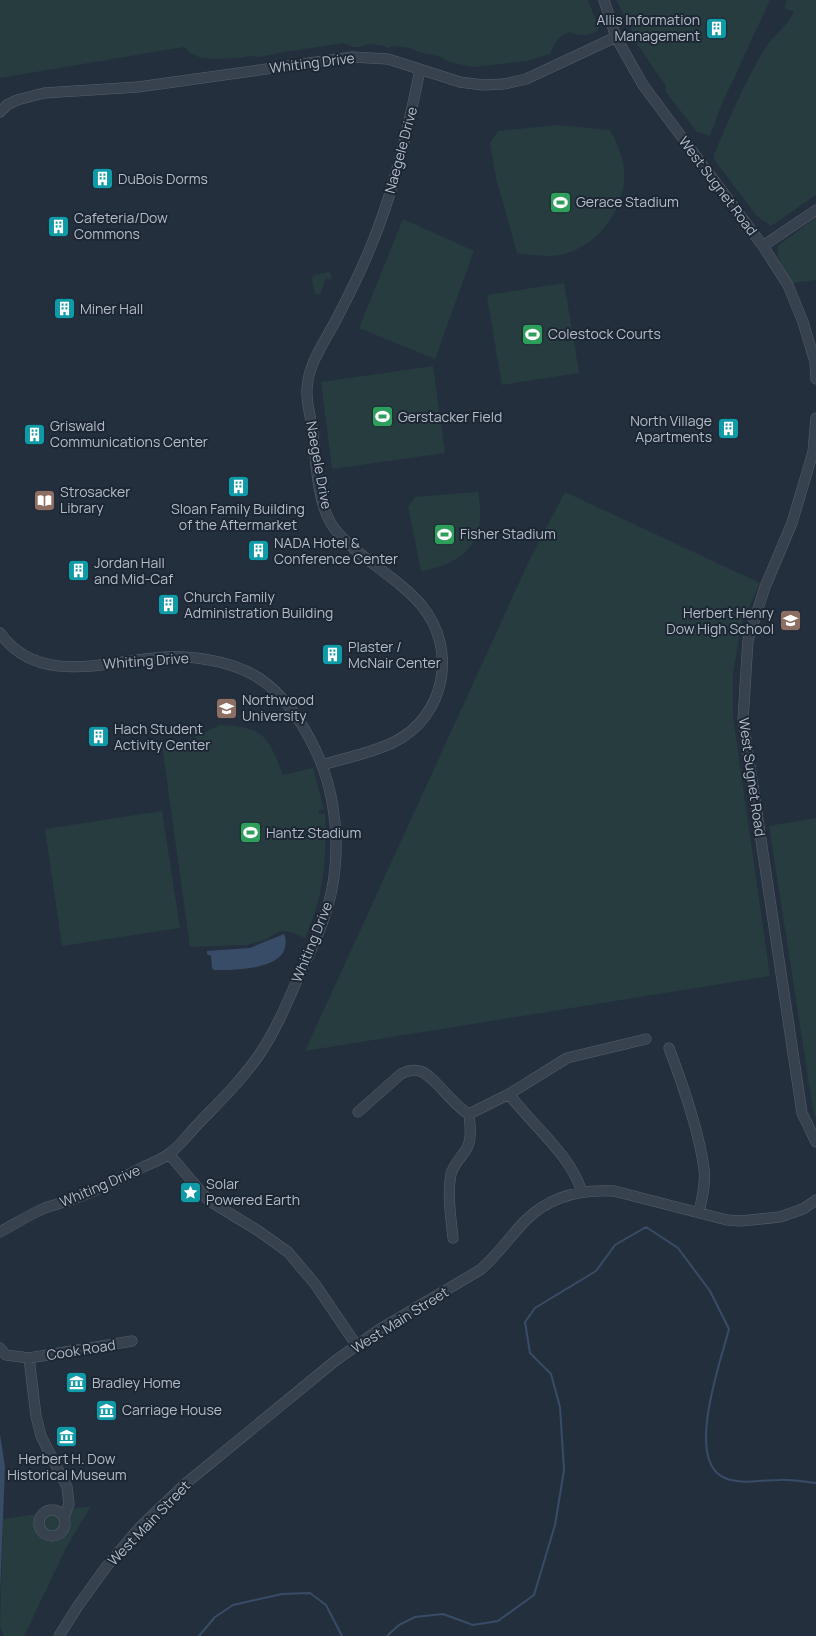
<svg xmlns="http://www.w3.org/2000/svg" width="816" height="1636" viewBox="0 0 816 1636" font-family="Manrope,sans-serif">
	<rect width="100%" height="100%" fill="#242f3e"/>
	<path fill="#263c3f" d="M0,0H588L599,29C591,37 578,36 569,32C558,36 555,43 550,54L526,61L473,67L453,63L435,55L421,53L410,48L395,46L388,48L381,45L368,44L360,47H353L344,43L284,52L259,57L249,56L240,58L218,59L201,58L191,53L184,47L0,78Z
		M616,0H770L721,106L710,136L697,132L665,91L666,86L637,44L631,28Z
		M787,0H816V195L771,226L757,216L718,165L714,159V155C729,119 745,81 766,47C774,34 788,26 794,12L784,8Z
		M557,125L610,130C616,142 623,156 624,170C627,212 591,256 548,256C538,256 527,254 517,253L496,178L490,143L498,131Z
		M816,217V280L793,283C787,272 775,259 778,246Z
		M403,219L474,251L435,359L359,328Z
		M330,272L332,278L330,280L326,278L320,294H315L312,278L314,275Z
		M564,283L579,373L502,385L487,295Z
		M433,366L445,453L332,469L321,382Z
		M478,492C487,539 468,563 421,571L408,507L415,497Z
		M565,492L760,583L741,625L733,673V717L770,976L305,1051L530,559Z
		M220,725C265,727 268,737 283,775L313,768L324,809L319,810V814H325C327,860 324,895 305,938L288,931L279,932L265,940L247,945L190,947L162,745L192,739Z
		M162,811L180,928L62,946L45,829Z
		M816,818V1119L813,1109L769,826Z
		M91,1506L66,1548L24,1636H4L0,1626L3,1519Z"/>
	<path fill="#394c67" d="M284,934C286,938 286,942 285,946C283,970 232,970 214,970L212,968L211,956L207,954V951L250,948Z
		M0,1434L5,1467L0,1593Z"/>
	<g fill="none" stroke-linecap="round" stroke-linejoin="round">
		<path stroke="#394c67" stroke-width="2" d="M199,1636L215,1617L233,1605L282,1594L310,1593L326,1605L342,1636
			M387,1636L399,1625L415,1617L443,1614L473,1625L498,1621L534,1595L555,1525L564,1470L560,1407L551,1374L530,1353L525,1322L535,1308L596,1271L615,1245L646,1227L678,1248L710,1291L729,1329C721,1360 684,1462 725,1478C742,1485 761,1480 779,1480C791,1479 804,1482 816,1483"/>
		<defs>
			<path id="minor" d="M604,0L616,37L643,85L763,246L788,285L803,322L815,362L816,379
				M0,112L7,105L17,100L44,93L138,87L352,57L388,59L460,82L483,85L504,84L526,79L539,73L616,37
				M763,246L816,210
				M816,418L813,452L792,523L765,587L748,640L743,720L802,1113L816,1142
				M0,633C39,688 111,660 166,657C194,656 220,660 246,671C277,685 298,715 313,745C332,782 339,826 335,868C332,904 318,937 302,969C289,998 277,1029 259,1055C242,1080 219,1102 198,1124C189,1133 181,1145 170,1153C163,1159 152,1163 143,1167C122,1178 101,1189 79,1197C68,1201 56,1204 45,1208C30,1214 15,1224 0,1232
				M322,765C345,758 372,753 394,742C445,717 458,650 422,606C398,577 356,557 334,528C316,504 316,456 312,426C310,414 306,401 307,389C308,364 325,341 336,320C348,297 359,275 369,251C394,192 407,133 420,70
				M669,1048C683,1085 699,1130 704,1169C706,1183 702,1199 699,1212
				M509,1094L567,1058L646,1039
				M358,1112L401,1074C407,1071 413,1069 420,1071C435,1076 452,1105 469,1114L509,1094C533,1126 570,1154 582,1192
				M169,1154L208,1200L257,1230L288,1252L315,1284L357,1346
				M453,1238C451,1218 447,1194 451,1174C454,1163 462,1157 467,1148C472,1138 470,1125 469,1114
				M0,1348L6,1355L29,1358L132,1341
				M29,1358L36,1416L41,1436L67,1487L69,1504L64,1517
				M39 1523a13 13 0 1 1 26 0a13 13 0 1 1-26 0Z
				M59,1636L78,1606L106,1567L140,1527L185,1484L335,1361L380,1329L480,1270C498,1255 510,1236 526,1220C550,1196 581,1189 614,1191L727,1220L741,1221L780,1217L803,1209L816,1200"/>
		</defs>
		<use href="#minor" stroke="#565f6c" stroke-width="11"/>
		<use href="#minor" stroke="#38414e" stroke-width="10"/>
	</g>
	<defs>
		<symbol id="building-square" viewBox="-11 -11 22 22"><rect x="-9" y="-9" width="18" height="18" rx="4" fill="#0f9aa8" stroke="#1d2633"/><path d="M-4-6H4V6H1V3H-1V6H-4ZM-2.5-4.3h1.7v1.8h-1.7ZM.8-4.3h1.7v1.8H.8ZM-2.5-1h1.7V.8h-1.7ZM.8-1h1.7V.8H.8Z" fill="#fff"/></symbol>
		<symbol id="stadium-square" viewBox="-11 -11 22 22"><rect x="-9" y="-9" width="18" height="18" rx="4" fill="#2e9e5b" stroke="#1d2633"/><path d="M0-5a6.5 5 0 1 0 0 10a6.5 5 0 1 0 0-10ZM-3.5-1.8h7v3.6h-7Z" fill="#fff"/></symbol>
		<symbol id="library-square" viewBox="-11 -11 22 22"><rect x="-9" y="-9" width="18" height="18" rx="4" fill="#8d6e63" stroke="#1d2633"/><path d="M-6-4Q-3-5.5-.7-3.5V5Q-3 3-6 4ZM6-4Q3-5.5 .7-3.5V5Q3 3 6 4Z" fill="#fff"/></symbol>
		<symbol id="school-square" viewBox="-11 -11 22 22"><rect x="-9" y="-9" width="18" height="18" rx="4" fill="#8d6e63" stroke="#1d2633"/><path d="M0-5L7-2L0 1L-7-2ZM-4 1L0 2.5L4 1V4Q0 6-4 4Z" fill="#fff"/></symbol>
		<symbol id="university-square" viewBox="-11 -11 22 22"><rect x="-9" y="-9" width="18" height="18" rx="4" fill="#8d6e63" stroke="#1d2633"/><path d="M0-5L7-2L0 1L-7-2ZM-4 1L0 2.5L4 1V4Q0 6-4 4Z" fill="#fff"/></symbol>
		<symbol id="sight-square" viewBox="-11 -11 22 22"><rect x="-9" y="-9" width="18" height="18" rx="4" fill="#0f9aa8" stroke="#1d2633"/><path d="M0-6L1.8-2.2L6-1.7L2.9 1.2L3.7 5.4L0 3.3L-3.7 5.4L-2.9 1.2L-6-1.7L-1.8-2.2Z" fill="#fff"/></symbol>
		<symbol id="museum-square" viewBox="-11 -11 22 22"><rect x="-9" y="-9" width="18" height="18" rx="4" fill="#0f9aa8" stroke="#1d2633"/><path d="M0-6L6-3V-2H-6V-3ZM-5-1h2V3h-2ZM-1-1h2V3h-2ZM3-1h2V3H3ZM-6 4H6V6H-6Z" fill="#fff"/></symbol>
	</defs>
	<g fill-rule="evenodd">
		<use href="#building-square" x="704" y="16" width="25" height="25"/>
		<use href="#building-square" x="90" y="166" width="25" height="25"/>
		<use href="#stadium-square" x="548" y="190" width="25" height="25"/>
		<use href="#building-square" x="46" y="214" width="25" height="25"/>
		<use href="#building-square" x="52" y="296" width="25" height="25"/>
		<use href="#stadium-square" x="520" y="322" width="25" height="25"/>
		<use href="#stadium-square" x="370" y="404" width="25" height="25"/>
		<use href="#building-square" x="716" y="416" width="25" height="25"/>
		<use href="#building-square" x="22" y="422" width="25" height="25"/>
		<use href="#building-square" x="226" y="474" width="25" height="25"/>
		<use href="#library-square" x="32" y="488" width="25" height="25"/>
		<use href="#stadium-square" x="432" y="522" width="25" height="25"/>
		<use href="#building-square" x="246" y="538" width="25" height="25"/>
		<use href="#building-square" x="66" y="558" width="25" height="25"/>
		<use href="#building-square" x="156" y="592" width="25" height="25"/>
		<use href="#school-square" x="778" y="608" width="25" height="25"/>
		<use href="#building-square" x="320" y="642" width="25" height="25"/>
		<use href="#university-square" x="214" y="696" width="25" height="25"/>
		<use href="#building-square" x="86" y="724" width="25" height="25"/>
		<use href="#stadium-square" x="238" y="820" width="25" height="25"/>
		<use href="#sight-square" x="178" y="1180" width="25" height="25"/>
		<use href="#museum-square" x="64" y="1370" width="25" height="25"/>
		<use href="#museum-square" x="94" y="1398" width="25" height="25"/>
		<use href="#museum-square" x="54" y="1424" width="25" height="25"/>
	</g>
	<g text-anchor="middle" stroke-width="4" stroke-linejoin="round" paint-order="stroke">
		<g font-size="14" fill="#b4bcc9" stroke="#1d2633" text-anchor="start">
			<text x="700" y="25" text-anchor="end">Allis Information<tspan x="700" dy="16">Management</tspan></text>
			<text x="118" y="184">DuBois Dorms</text>
			<text x="576" y="207">Gerace Stadium</text>
			<text x="74" y="223">Cafeteria/Dow<tspan x="74" dy="16">Commons</tspan></text>
			<text x="80" y="314">Miner Hall</text>
			<text x="548" y="339">Colestock Courts</text>
			<text x="398" y="422">Gerstacker Field</text>
			<text x="712" y="426" text-anchor="end">North Village<tspan x="712" dy="16">Apartments</tspan></text>
			<text x="50" y="431">Griswald<tspan x="50" dy="16">Communications Center</tspan></text>
			<text x="60" y="497">Strosacker<tspan x="60" dy="16">Library</tspan></text>
			<text x="238" y="514" text-anchor="middle">Sloan Family Building<tspan x="238" dy="16">of the Aftermarket</tspan></text>
			<text x="460" y="539">Fisher Stadium</text>
			<text x="274" y="548">NADA Hotel &amp;<tspan x="274" dy="16">Conference Center</tspan></text>
			<text x="94" y="568">Jordan Hall<tspan x="94" dy="16">and Mid-Caf</tspan></text>
			<text x="184" y="602">Church Family<tspan x="184" dy="16">Administration Building</tspan></text>
			<text x="774" y="618" text-anchor="end">Herbert Henry<tspan x="774" dy="16">Dow High School</tspan></text>
			<text x="348" y="652">Plaster /<tspan x="348" dy="16">McNair Center</tspan></text>
			<text x="242" y="705">Northwood<tspan x="242" dy="16">University</tspan></text>
			<text x="114" y="734">Hach Student<tspan x="114" dy="16">Activity Center</tspan></text>
			<text x="266" y="838">Hantz Stadium</text>
			<text x="206" y="1189">Solar<tspan x="206" dy="16">Powered Earth</tspan></text>
			<text x="92" y="1388">Bradley Home</text>
			<text x="122" y="1415">Carriage House</text>
			<text x="67" y="1464" text-anchor="middle">Herbert H. Dow<tspan x="67" dy="16">Historical Museum</tspan></text>
		</g>
		<g font-size="14" fill="#b4bcc9" stroke="#1d2633">
			<text transform="translate(312 63) rotate(-7)" y="5">Whiting Drive</text>
			<text transform="translate(401 150) rotate(-75)" y="5">Naegele Drive</text>
			<text transform="translate(718 186) rotate(53)" y="5">West Sugnet Road</text>
			<text transform="translate(319 465) rotate(80)" y="5">Naegele Drive</text>
			<text transform="translate(146 661) rotate(-4)" y="5">Whiting Drive</text>
			<text transform="translate(752 777) rotate(82)" y="5">West Sugnet Road</text>
			<text transform="translate(312 942) rotate(-68)" y="5">Whiting Drive</text>
			<text transform="translate(100 1186) rotate(-23)" y="5">Whiting Drive</text>
			<text transform="translate(400 1320) rotate(-32)" y="5">West Main Street</text>
			<text transform="translate(81 1350) rotate(-9)" y="5">Cook Road</text>
			<text transform="translate(149 1523) rotate(-46)" y="5">West Main Street</text>
		</g>
	</g>
</svg>
